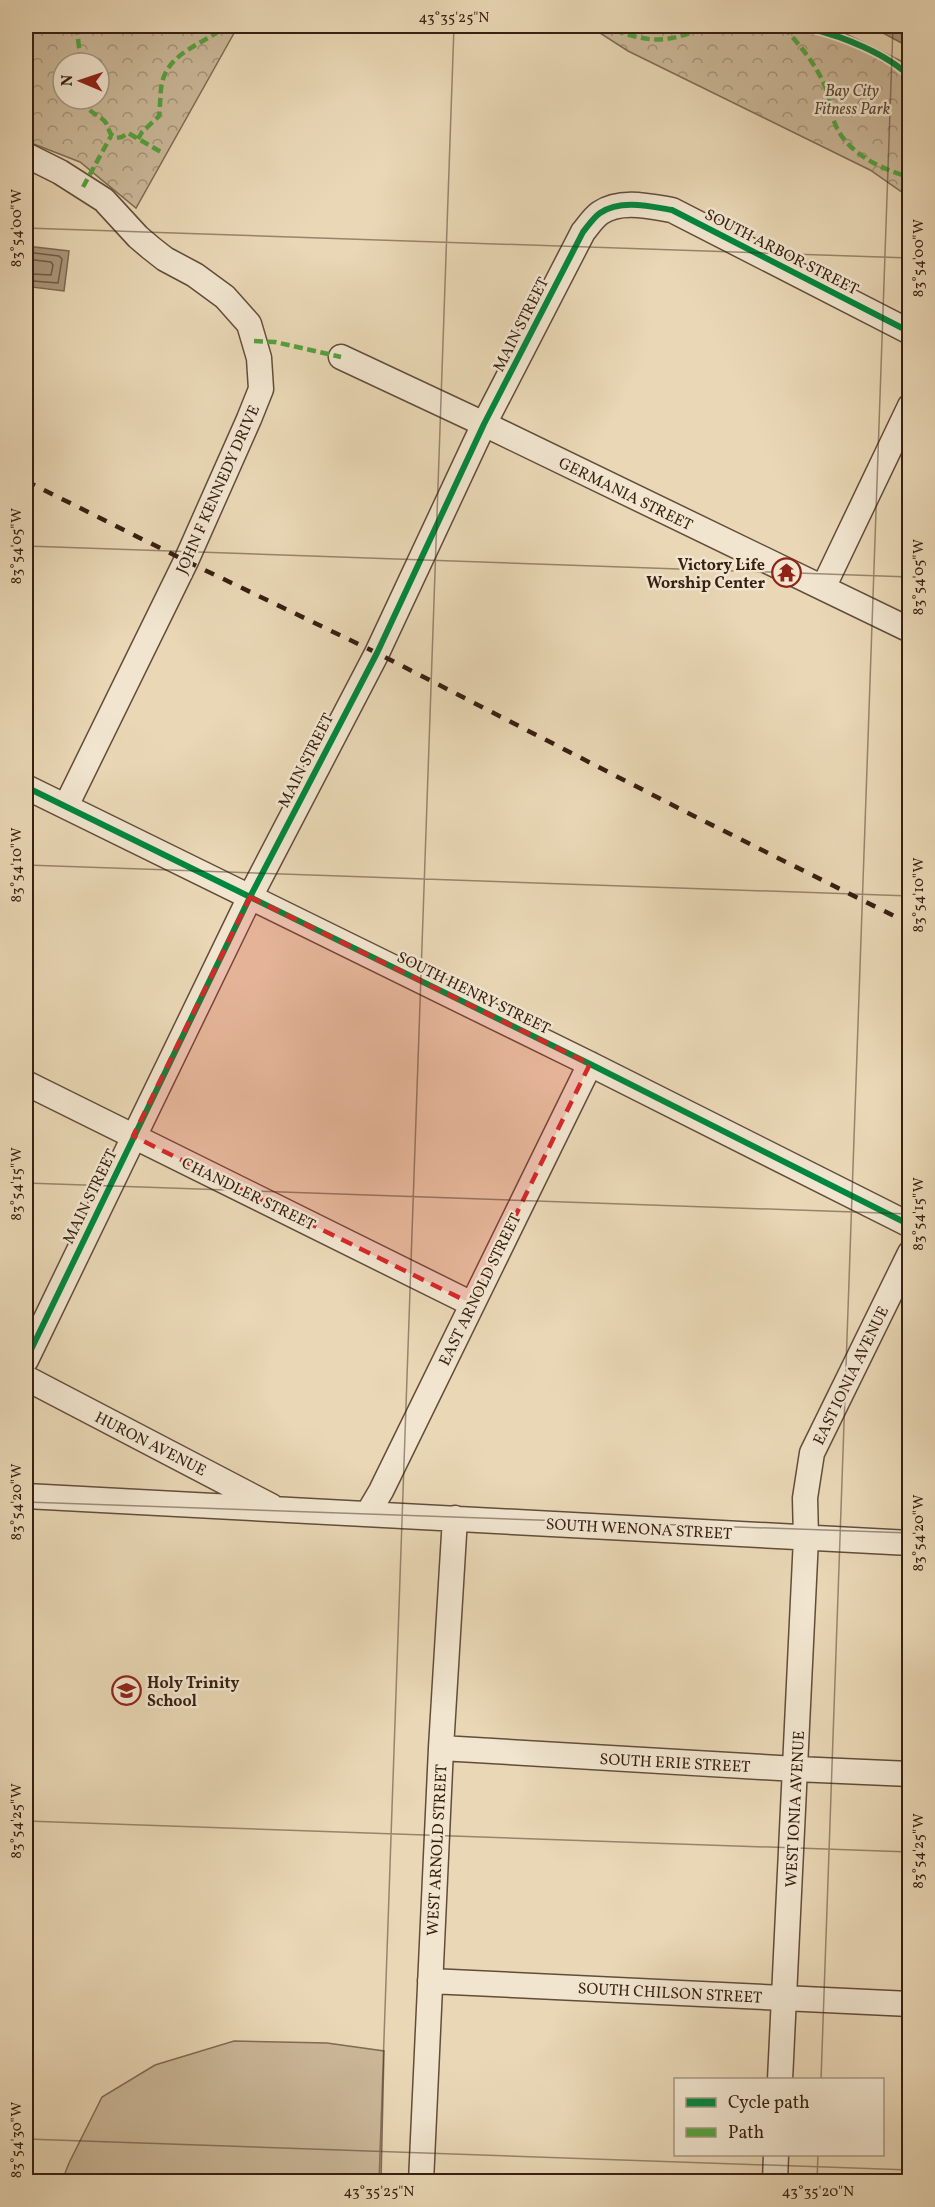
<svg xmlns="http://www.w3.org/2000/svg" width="935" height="2207" viewBox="0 0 935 2207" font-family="Vollkorn,serif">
	<defs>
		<pattern id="park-crowns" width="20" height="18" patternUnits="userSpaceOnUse" patternTransform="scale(1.5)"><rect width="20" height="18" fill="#cbb899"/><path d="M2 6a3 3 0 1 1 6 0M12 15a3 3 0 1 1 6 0" fill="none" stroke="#a6957b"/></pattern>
	</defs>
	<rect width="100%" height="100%" fill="#e9d7b5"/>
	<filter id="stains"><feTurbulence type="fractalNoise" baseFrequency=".00333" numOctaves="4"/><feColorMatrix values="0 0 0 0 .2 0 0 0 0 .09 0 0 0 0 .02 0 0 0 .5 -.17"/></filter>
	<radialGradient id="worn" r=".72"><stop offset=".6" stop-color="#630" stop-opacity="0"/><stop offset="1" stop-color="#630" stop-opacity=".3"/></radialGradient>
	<path fill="url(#park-crowns)" stroke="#806c55" stroke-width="1.5" fill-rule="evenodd" d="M26,26H238L136,208L80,162L26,141ZM63,63H99V99H63Z
		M589,26H830L909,65V197L870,170L628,51Z"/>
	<path fill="#cbb899" stroke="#806c55" stroke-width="1.5" d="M234,2041L327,2043L384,2051L381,2181H62L69,2163L102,2097L155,2065Z"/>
	<path fill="#ac987d" stroke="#7d6852" stroke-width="1.5" d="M870,26H909V47Z
		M26,246L69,251L64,291L32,287L26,346Z"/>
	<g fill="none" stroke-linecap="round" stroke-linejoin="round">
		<path stroke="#715c47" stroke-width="1.5" d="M26,252L59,256L62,259L58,283L33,281L27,285L26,290
			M26,259L51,262L53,265L51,275L33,274L26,276"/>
		<defs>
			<path id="minor" d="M26,155L60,172L104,200L138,237L151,248L165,259L195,275L225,297L249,324L259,358L261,389L249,419L186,561L66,806
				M341,357L484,424L910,630
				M823,588L910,406
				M26,787L590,1064L910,1225
				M26,1083L472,1304
				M26,1360L250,897L377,653L484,424L583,232C588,226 593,218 600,213C620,199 649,206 672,210L910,332
				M26,1378L271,1506
				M26,1496L910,1543
				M368,1513L381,1491L590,1064
				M441,1748L796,1769L910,1774
				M430,1981L910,2004
				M780,2080L806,1538L805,1498L812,1453L910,1253
				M421,2182L441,1748L455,1518
				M775,2182L776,2154"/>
		</defs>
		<use href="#minor" stroke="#634d3a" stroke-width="27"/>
		<use href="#minor" stroke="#f1e5cf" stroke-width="24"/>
		<path stroke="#361f11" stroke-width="4.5" stroke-dasharray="10 10" stroke-linecap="butt" d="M26,481L186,561L377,653L686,812L910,924"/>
		<path stroke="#53a23f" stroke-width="4.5" stroke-dasharray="9 4.5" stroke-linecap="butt" d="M79,26L77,31L81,63
			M602,26C651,43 661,45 709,26
			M784,27C800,46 817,65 826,89C830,99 830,110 834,121C844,151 879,169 910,177
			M82,99C88,114 101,115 106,123C110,130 108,134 116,138L122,137L128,133L161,152
			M138,139L142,132L159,116C161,103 159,86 165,74C175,52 201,44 219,31L222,26
			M83,187L111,136
			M254,341L275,342L341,357"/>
		<defs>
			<path id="cycleway" d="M769,26C783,27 798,26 812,29C841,36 888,54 910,77
				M26,787L590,1064L910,1225
				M26,1360L250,897L377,653L484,424L583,232C588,226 593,218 600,213C620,199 649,206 672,210L910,332"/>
		</defs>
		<use href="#cycleway" stroke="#f1e5cf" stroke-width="10"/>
		<use href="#cycleway" stroke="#00873e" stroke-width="6"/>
	</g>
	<path fill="#d62828" fill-opacity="0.2" stroke="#d62828" stroke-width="4.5" stroke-dasharray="12 8" stroke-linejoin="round" d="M250,897L590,1064L472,1304L133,1136Z"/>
	<path fill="none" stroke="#361f11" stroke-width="1.5" stroke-opacity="0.45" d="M26,228L910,258M26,546L910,577M26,865L910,896M26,1183L910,1214M26,1502L910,1533M26,1821L910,1852M821,2080L893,26M26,2139L910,2170M379,2182L454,26M817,2182L818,2154"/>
	<defs>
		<symbol id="temple-ring" viewBox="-11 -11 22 22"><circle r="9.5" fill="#f1e5cf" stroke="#8f2418" stroke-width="1.5"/><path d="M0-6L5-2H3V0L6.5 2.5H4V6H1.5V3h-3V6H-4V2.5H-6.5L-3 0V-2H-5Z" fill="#8f2418"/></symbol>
		<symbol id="school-ring" viewBox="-11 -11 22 22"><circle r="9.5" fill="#f1e5cf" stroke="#8f2418" stroke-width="1.5"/><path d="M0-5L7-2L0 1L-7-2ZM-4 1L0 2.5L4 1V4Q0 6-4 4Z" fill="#8f2418"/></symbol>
	</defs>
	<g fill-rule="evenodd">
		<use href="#temple-ring" x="770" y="556" width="33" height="33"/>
		<use href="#school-ring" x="110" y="1674" width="33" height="33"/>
	</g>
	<g text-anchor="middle" stroke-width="5" stroke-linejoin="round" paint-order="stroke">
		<g font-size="16" font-style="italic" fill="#5b4533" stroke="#f1e5cf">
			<text x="852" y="96">Bay City<tspan x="852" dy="18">Fitness Park</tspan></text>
		</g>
		<g font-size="16" fill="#361f11" stroke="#f1e5cf">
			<text transform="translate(782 251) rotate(27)" y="6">SOUTH ARBOR STREET</text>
			<text transform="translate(520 324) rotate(-63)" y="6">MAIN STREET</text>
			<text transform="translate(217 489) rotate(-66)" y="6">JOHN F KENNEDY DRIVE</text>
			<text transform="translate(626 493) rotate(26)" y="6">GERMANIA STREET</text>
			<text transform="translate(305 760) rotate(-63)" y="6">MAIN STREET</text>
			<text transform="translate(474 992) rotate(26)" y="6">SOUTH HENRY STREET</text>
			<text transform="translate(249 1193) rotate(26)" y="6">CHANDLER STREET</text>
			<text transform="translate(89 1196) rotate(-64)" y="6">MAIN STREET</text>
			<text transform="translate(479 1289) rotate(-64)" y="6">EAST ARNOLD STREET</text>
			<text transform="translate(850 1375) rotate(-64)" y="6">EAST IONIA AVENUE</text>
			<text transform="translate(151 1443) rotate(27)" y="6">HURON AVENUE</text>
			<text transform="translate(639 1528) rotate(3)" y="6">SOUTH WENONA STREET</text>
			<text transform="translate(675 1762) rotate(3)" y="6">SOUTH ERIE STREET</text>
			<text transform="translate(794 1809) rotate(-87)" y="6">WEST IONIA AVENUE</text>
			<text transform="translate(436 1850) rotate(-87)" y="6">WEST ARNOLD STREET</text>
			<text transform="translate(670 1992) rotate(3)" y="6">SOUTH CHILSON STREET</text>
		</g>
		<g font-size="16" font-weight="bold" fill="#361f11" stroke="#f1e5cf" text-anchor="end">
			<text x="765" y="570">Victory Life<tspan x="765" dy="18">Worship Center</tspan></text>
			<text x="147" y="1688" text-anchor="start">Holy Trinity<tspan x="147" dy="18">School</tspan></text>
		</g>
	</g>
	<rect width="935" height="2207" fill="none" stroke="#e9d7b5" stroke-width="66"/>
	<rect x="674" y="2078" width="210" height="78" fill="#f1e5cf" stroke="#a69683" stroke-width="1.5"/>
	<rect x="686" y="2098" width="30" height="9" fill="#00873e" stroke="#a69683" stroke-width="1.5"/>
	<text x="728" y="2108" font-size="18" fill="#361f11">Cycle path</text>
	<rect x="686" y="2128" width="30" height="9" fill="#53a23f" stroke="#a69683" stroke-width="1.5"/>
	<text x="728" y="2138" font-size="18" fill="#361f11">Path</text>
	<g transform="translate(81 81) rotate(272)"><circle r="28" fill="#f1e5cf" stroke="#a69683" stroke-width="1.5"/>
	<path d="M0-4.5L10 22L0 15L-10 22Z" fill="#8f2418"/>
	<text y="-9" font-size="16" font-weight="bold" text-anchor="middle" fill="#361f11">N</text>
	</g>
	<rect x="33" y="33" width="869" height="2141" fill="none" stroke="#361f11" stroke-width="2"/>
	<g font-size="15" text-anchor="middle" fill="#361f11">
		<text x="454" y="22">43°35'25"N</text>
		<text transform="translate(16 228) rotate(-90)" y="5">83°54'00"W</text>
		<text transform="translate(918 258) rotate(-90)" y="5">83°54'00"W</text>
		<text transform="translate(16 546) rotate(-90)" y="5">83°54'05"W</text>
		<text transform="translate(918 577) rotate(-90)" y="5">83°54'05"W</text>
		<text transform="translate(16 865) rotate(-90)" y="5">83°54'10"W</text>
		<text transform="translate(918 895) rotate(-90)" y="5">83°54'10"W</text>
		<text transform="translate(16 1184) rotate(-90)" y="5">83°54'15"W</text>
		<text transform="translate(918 1214) rotate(-90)" y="5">83°54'15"W</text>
		<text transform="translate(16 1502) rotate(-90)" y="5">83°54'20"W</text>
		<text transform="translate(918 1533) rotate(-90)" y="5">83°54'20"W</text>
		<text transform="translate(16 1821) rotate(-90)" y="5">83°54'25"W</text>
		<text transform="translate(918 1851) rotate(-90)" y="5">83°54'25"W</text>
		<text transform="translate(16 2140) rotate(-90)" y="5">83°54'30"W</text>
		<text x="379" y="2196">43°35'25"N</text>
		<text x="818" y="2196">43°35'20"N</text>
	</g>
	<rect width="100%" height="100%" filter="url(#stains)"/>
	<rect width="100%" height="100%" fill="url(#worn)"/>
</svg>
